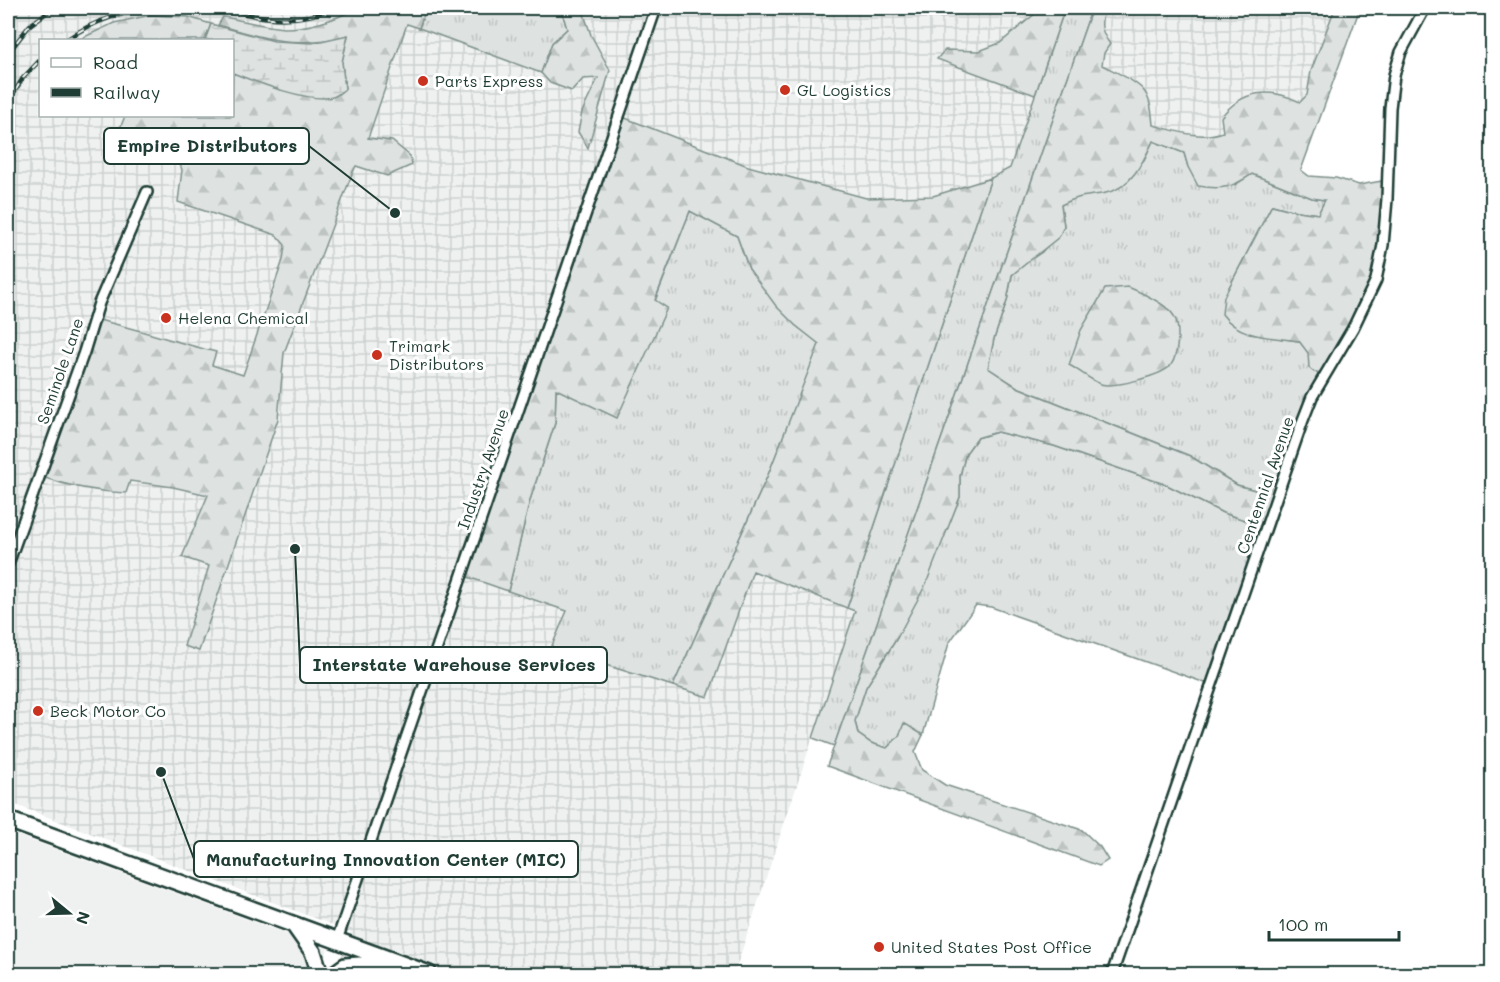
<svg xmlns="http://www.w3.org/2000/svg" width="1500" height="982" viewBox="0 0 1500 982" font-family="Mali,sans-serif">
	<defs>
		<pattern id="industrial-grid" width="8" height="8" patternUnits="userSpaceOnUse" patternTransform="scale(1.5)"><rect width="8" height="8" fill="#eef1f0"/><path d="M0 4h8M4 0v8" fill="none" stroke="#ccd0ce"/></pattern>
		<pattern id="grass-tufts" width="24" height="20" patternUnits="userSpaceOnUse" patternTransform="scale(1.5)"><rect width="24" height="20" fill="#dee3e2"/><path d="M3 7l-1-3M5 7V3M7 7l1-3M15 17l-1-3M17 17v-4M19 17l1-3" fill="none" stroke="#bec4c2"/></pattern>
		<pattern id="forest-firs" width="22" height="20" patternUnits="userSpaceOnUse" patternTransform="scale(1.5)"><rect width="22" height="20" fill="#dee3e2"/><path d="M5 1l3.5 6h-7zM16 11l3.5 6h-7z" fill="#bec4c2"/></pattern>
		<pattern id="wetland-marsh" width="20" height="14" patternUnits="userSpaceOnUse" patternTransform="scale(1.5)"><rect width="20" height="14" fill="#dee3e2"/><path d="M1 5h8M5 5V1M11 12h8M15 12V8" fill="none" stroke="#bec4c2"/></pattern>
	</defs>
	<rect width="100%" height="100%" fill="#fff"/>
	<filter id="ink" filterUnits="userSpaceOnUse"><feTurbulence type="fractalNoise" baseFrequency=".0167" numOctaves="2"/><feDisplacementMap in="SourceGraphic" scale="12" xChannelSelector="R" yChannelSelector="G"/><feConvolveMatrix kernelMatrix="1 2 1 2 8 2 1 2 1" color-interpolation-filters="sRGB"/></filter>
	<g filter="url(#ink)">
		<path fill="#eef1f0" d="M8,832L328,949L319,974H8Z"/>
		<path fill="url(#industrial-grid)" fill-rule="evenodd" d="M8,8H1042L1000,43L979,51L945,50L938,59L1035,95L1010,169L996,176L933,196L866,198L748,166L620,116L462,575L568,611L551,648L708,697L753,571L855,611L734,974H335L351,932L8,802ZM40,40H232V116H40Z
			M1105,8H1335L1311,71L1307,95L1300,102L1290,97L1248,96L1231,103L1221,117L1223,132L1215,135H1193L1153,125L1151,107L1121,74L1102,65L1104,53L1100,22Z"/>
		<path fill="url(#grass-tufts)" stroke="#7e908b" stroke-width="1.5" d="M426,8H561L567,29L552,43L541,73L419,28Z
			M1065,8H1092L834,746L813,738L855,611L847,608L991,178L1010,168Z
			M1153,141L1184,153L1188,167L1235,185L1252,174L1312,198L1325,200L1318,214L1291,210L1272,205L1224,297L1249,334L1299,341L1326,373L1312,397L1211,685L991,607L976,605L949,643L923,735L904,724L899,736L887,748L871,743L858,734L855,721L866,687L897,638L945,534L960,497V475L966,453L977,438L997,432L1054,446L1167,485L1223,513L1251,521L1262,492L1237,485L1190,456L1017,387L987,368L994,339L1007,301L1012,275L1025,263L1042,252L1064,226L1061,205L1079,196L1109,192L1144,160Z
			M690,211L737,236L749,269L795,325L820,344L768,475L673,686L551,648L567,611L508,591L530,500L555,423L556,388L667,308L655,301Z"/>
		<path fill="url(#forest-firs)" stroke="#7e908b" stroke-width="1.5" d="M356,8H426L419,28L407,24L368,138L392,141L410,156L412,165L387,176L356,166L352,174L284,353L278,419L199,651L184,646L209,566L182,557L208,495L173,487L130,481L126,493C96,492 67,486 39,476L94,319C135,328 175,342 216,352L212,365L243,375L283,260L285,245L276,235L178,202L182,170L178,158L179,144L126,140L119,131L125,116H232L233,73L278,89L308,96L345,89L342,62L348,36C297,48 267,40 218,25L223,17C243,20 264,27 284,28C308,28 336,20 356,8Z
			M561,8H582L591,35L610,70L588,148L578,132L582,112L598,78L583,79L572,91L550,83L541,73L552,43L567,29Z
			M1042,8H1065L1035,95L937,59L945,50L979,51L1000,43Z
			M1092,8H1105C1100,23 1100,31 1110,44L1104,53L1102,65C1114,71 1137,81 1144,91C1151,100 1152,114 1153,125C1176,131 1200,140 1223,132L1221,117C1242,90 1270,87 1300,102L1307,95L1311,71L1335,8H1360L1301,170L1309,176L1336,178L1359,185L1388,180L1381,263L1326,373L1314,372L1309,368L1308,353L1299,341C1271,337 1239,338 1222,314L1224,297L1272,205L1291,210L1318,214L1325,200L1312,198L1252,174C1231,188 1222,190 1198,186L1188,167L1184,153L1153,141C1143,162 1131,188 1106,193C1086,197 1080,195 1061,205L1064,226L1059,237L1012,275L1007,301L994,339L988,368L1017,387L1190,456L1237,485L1262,492L1251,522L1223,513L1167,485L1054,446L997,432L977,438L966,453L960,475V497L926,584L897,638L866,687L855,721L858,734L871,743L887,748L899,736L904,723L923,735L915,752L922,770L945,785L1082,830L1100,847L1108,860L1099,866L827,766Z
			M151,15L188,17L211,24L205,40H78L114,23Z
			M620,116L748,166L866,198L933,196L991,178L847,608L753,571L708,697L673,686L768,475L819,344L795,325L776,306L749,269L737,236L690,211L655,300L667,308L617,418L556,389L555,423L530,500L508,591L462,575Z
			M1128,287C1140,292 1167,304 1174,316C1181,327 1178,355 1171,365C1162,376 1114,388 1101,384C1090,380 1079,370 1069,365L1081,330L1105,289Z"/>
		<path fill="url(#wetland-marsh)" stroke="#7e908b" stroke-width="1.5" d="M211,24L274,41L312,43L348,35L342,62L345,89C342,91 337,96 333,97C309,103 256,82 233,73L232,40H205Z"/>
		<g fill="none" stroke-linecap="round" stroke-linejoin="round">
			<defs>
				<path id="minor" d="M8,564L84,352L99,303L147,192
					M337,940L656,8
					M1112,974L1303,420L1312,397L1353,328L1376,280L1383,245L1387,199L1390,108L1394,75L1401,52L1425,8"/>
				<path id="primary" d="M8,820L429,974
					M294,925L313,952L320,974
					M334,974L345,966L388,963"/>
			</defs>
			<use href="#minor" stroke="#1f3d34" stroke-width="14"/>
			<use href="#primary" stroke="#1f3d34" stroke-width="20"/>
			<use href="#minor" stroke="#fff" stroke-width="9"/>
			<use href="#primary" stroke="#fff" stroke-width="15"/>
			<defs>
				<path id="rail" d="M191,8L234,13
					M226,8C261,20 298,24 333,8
					M66,40C95,19 128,10 164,8
					M8,53L30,25L53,8
					M8,102L23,78L40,60"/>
			</defs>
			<use href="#rail" stroke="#1f3d34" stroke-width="4.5"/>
			<use href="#rail" stroke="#fff" stroke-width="2" stroke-dasharray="7" stroke-linecap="butt"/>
		</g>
	</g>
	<g fill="#c8321e" stroke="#fff" stroke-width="2">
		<circle cx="423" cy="81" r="6"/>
		<circle cx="785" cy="90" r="6"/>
		<circle cx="166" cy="318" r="6"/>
		<circle cx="377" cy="355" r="6"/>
		<circle cx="38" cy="711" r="6"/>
		<circle cx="879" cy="947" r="6"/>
	</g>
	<g text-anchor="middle" stroke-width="6" stroke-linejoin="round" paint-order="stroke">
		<g font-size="16" fill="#1f3d34" stroke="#fff" text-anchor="start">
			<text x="435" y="87">Parts Express</text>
			<text x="797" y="96">GL Logistics</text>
			<text x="178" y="324">Helena Chemical</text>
			<text x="389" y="352">Trimark<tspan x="389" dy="18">Distributors</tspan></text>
			<text x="50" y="717">Beck Motor Co</text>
			<text x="891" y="953">United States Post Office</text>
		</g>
		<g font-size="16" fill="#1f3d34" stroke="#fff">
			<text transform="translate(60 371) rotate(-71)" y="6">Seminole Lane</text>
			<text transform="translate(483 469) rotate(-71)" y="6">Industry Avenue</text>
			<text transform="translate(1265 485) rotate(-71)" y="6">Centennial Avenue</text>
		</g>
	</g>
	<path fill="none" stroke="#1f3d34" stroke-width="2" d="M395 213L309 146M295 549L300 665M161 772L194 859"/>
	<g fill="#1f3d34" stroke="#fff" stroke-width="2">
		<circle cx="395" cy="213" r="6"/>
		<circle cx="295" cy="549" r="6"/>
		<circle cx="161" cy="772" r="6"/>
	</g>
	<g fill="#fff" stroke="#1f3d34" stroke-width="2">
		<rect x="104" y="128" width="205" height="36" rx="6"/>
		<rect x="300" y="647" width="307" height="36" rx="6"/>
		<rect x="194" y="841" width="384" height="36" rx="6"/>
	</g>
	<g font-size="18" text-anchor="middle" font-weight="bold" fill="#1f3d34">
		<text x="207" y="152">Empire Distributors</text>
		<text x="454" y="671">Interstate Warehouse Services</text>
		<text x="386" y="866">Manufacturing Innovation Center (MIC)</text>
	</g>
	<rect width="1500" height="982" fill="none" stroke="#fff" stroke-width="30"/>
	<rect x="15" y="15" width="1470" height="952" fill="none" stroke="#1f3d34" stroke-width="2" filter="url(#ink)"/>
	<rect x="39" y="39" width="195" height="78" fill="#ffffff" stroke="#a5b1ae" stroke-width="1.5"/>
	<rect x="51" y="58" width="30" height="9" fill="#ffffff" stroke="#a5b1ae" stroke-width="1.5"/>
	<text x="93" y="69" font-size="18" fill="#1f3d34">Road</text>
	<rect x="51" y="88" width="30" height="9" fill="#1f3d34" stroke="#a5b1ae" stroke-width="1.5"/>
	<text x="93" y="99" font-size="18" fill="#1f3d34">Railway</text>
	<g transform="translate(69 913) rotate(109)" stroke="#ffffff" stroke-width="4.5" paint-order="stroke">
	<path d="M0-4.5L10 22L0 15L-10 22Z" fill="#1f3d34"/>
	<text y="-9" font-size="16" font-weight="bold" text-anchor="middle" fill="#1f3d34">N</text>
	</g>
	<path d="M1269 931v9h130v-9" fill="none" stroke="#1f3d34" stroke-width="3"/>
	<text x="1278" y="931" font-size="18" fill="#1f3d34" stroke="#ffffff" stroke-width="4.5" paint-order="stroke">100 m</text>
</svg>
